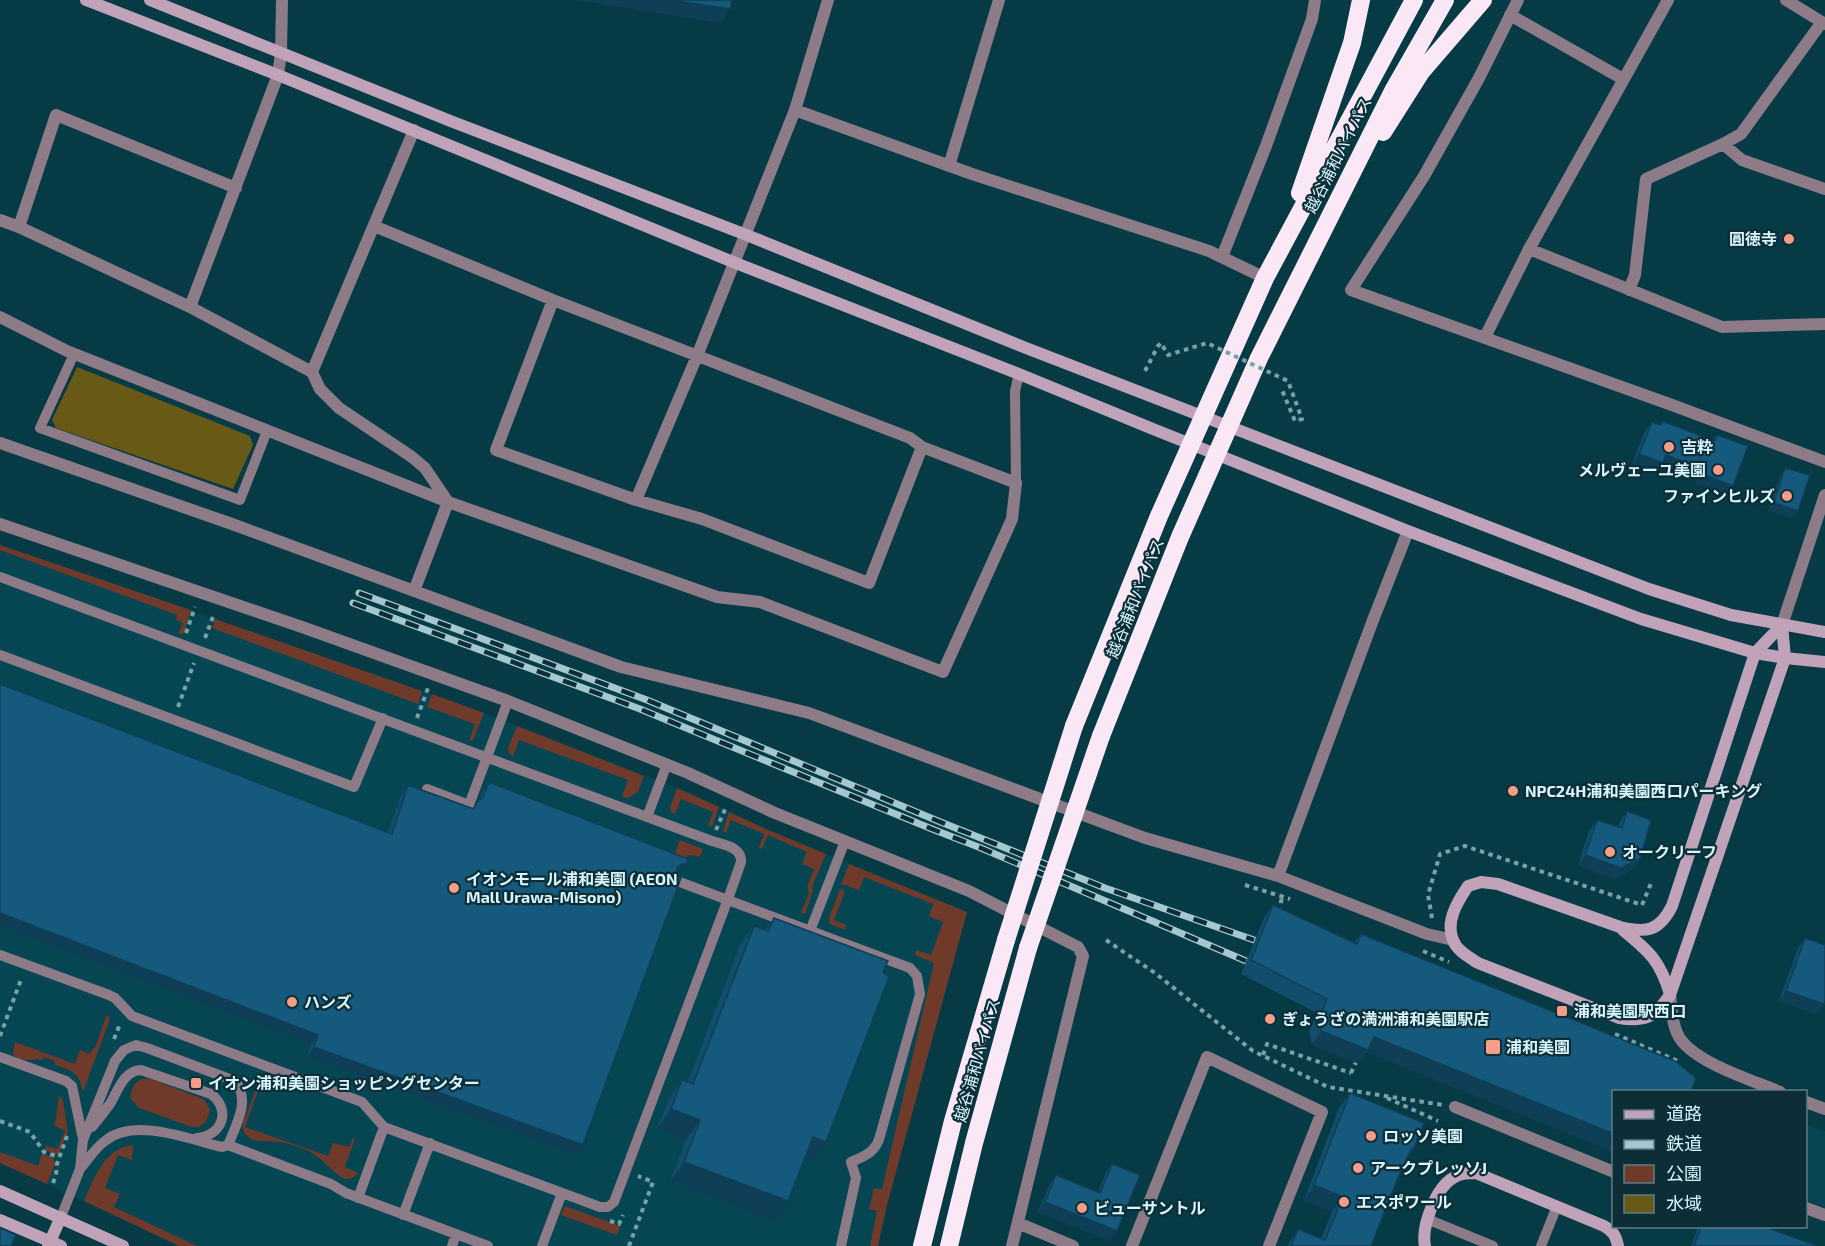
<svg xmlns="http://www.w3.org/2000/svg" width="1825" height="1246" viewBox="0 0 1825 1246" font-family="'Exo 2','Noto Sans JP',sans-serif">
	<rect width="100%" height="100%" fill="#063a44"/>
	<path fill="#054652" d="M0,545L484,713L693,794L766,829L967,912L887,1205L878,1246H179L39,1180L0,1163Z
		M1806,1125L1825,1131V1208L1806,1200Z"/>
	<path fill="#703a2b" d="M0,545L191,610L183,635L178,633L183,623L176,620L177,615L0,550Z
		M215,619L422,691L418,704L212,628Z
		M432,694L484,713L473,740L469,741L475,724L427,707Z
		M517,726L644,776L638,792L628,798L622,797L628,780L519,740L513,757L509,753L508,748Z
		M677,788L719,807L712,827L708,826L713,812L681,799L675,814L671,812L670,808Z
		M729,812L766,829L826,854L812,887L813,891L805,914L801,913L809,893L807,887L814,869L802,864L807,852L768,835L762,849L759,848L764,834L731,820L726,833L723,831Z
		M680,840L703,849L700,857L689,855L676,863L674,855Z
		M849,864L967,912L887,1205L878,1246H870L877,1211L869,1209L874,1188L882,1189L934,963L915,955L916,950L931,955L943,922L929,916L933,904L864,877L859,890L841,884Z
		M840,889L845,891L834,920L846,925L845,930L830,924L829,918Z
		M107,1014L110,1019L83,1092C79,1072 73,1071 55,1065V1061L44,1057L43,1060C32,1058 21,1064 13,1054L15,1042L75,1064L80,1050L90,1054L93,1048H95Z
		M142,1079H151L203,1099L206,1102L210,1110L206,1122L198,1127H192L139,1108L131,1099C130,1090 134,1082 142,1079Z
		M258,1084L260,1085L245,1127L328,1156L333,1143L349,1147L353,1138L355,1139L345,1167L358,1173C355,1178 350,1179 344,1179C335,1174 328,1165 319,1158C310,1150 297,1146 285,1143C268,1138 248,1148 242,1126Z
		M60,1095L63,1101L68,1133L58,1155L45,1150L46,1146L57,1149L65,1131L54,1125C58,1115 56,1106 60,1095Z
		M133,1145L132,1160L118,1155L105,1188L120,1194L114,1207L197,1246H179L84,1201C95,1177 103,1149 133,1145Z
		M0,1152L38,1166L42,1154L53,1157L55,1164L47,1184L0,1163Z
		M565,1206L620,1226L617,1235L561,1215Z"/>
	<path fill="#685916" d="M77,367L250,436L253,445L233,489L56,428L52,420Z"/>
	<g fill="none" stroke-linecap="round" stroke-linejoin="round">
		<path stroke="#79a1a9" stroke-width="4" stroke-dasharray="4.5 4.5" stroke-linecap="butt" d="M186,633L195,607
			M205,638L214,614
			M178,707L194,663
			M417,718L428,688
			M716,830L726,807
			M1245,885L1290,899
			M1279,912L1282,897
			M1432,918L1428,895L1440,854L1465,846L1642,905L1652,881
			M1106,940L1155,973L1253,1051L1328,1087L1443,1105
			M1423,951L1449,962
			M1615,1034L1680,1062
			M0,1036L22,977
			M114,1039L120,1024
			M1263,1055L1267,1044L1351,1073
			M1387,1098L1438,1121
			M0,1121L30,1132L44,1152L59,1157
			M53,1183L56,1175L57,1164L67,1136
			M610,1221L619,1224L623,1215
			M629,1246L653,1182L638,1176"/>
		<path stroke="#8e7b88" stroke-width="10" d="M74,354L40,428L240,500L267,431
			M1016,483L1015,391L1019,374
			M0,577L712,841C724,845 742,847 741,862L728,899L614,1202L608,1207H600L384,1127L358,1198
			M0,655L354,787L383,718
			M427,789L469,805L508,701
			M647,817L667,764
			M810,931L845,841
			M0,955L109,995L115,998L132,1016L362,1102L384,1127
			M0,1057L66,1081L72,1086L83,1139
			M92,1127C98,1120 104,1112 110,1104C118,1091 123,1071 141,1070L211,1094C232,1110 222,1136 197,1138
			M228,1145L331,1184L346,1193L488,1246
			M403,1215L430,1143
			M61,1217L80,1169L83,1140L115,1061L124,1050L136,1045L147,1048L235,1081C251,1100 236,1125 228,1145L222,1147C189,1139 134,1117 105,1141C95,1148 88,1160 80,1169
			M1427,1219L1493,1246
			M452,1246L456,1234
			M542,1246L562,1193
			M841,1246L856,1178L851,1162C865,1156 876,1152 880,1136
			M1541,1246L1557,1206"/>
		<path stroke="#8e7b88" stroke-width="12" d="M1518,0L1479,78L1424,176L1351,290L1672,405L1825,462
			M1786,0L1825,24
			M1510,15L1623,79
			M795,110L972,174L1209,251L1265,278
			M1723,144L1742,160L1825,189
			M949,166L999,0
			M0,220L19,227L190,307L312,372L320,389L339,408L412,457L425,468L448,502L414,591
			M374,226L553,300L496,450L636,500L702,519L869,583L922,447
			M19,227L56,115L236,188
			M1529,249L1722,327L1825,324
			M1222,257L1266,146L1312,19L1315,0
			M1629,290L1635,275L1646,179L1723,144L1741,134L1822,22
			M190,307L278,75L281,53L282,0
			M0,317L67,351L448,502L717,597L760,602L943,672L1012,519L1016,483L922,447L910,438L553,300
			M1485,337L1529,249L1668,0
			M312,372L414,130
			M0,443L232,524L621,667L809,713L1145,838L1278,876
			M636,500L697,356L795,110L828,0
			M0,524L302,627L508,701L688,773L775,813L969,891L1078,947L1083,956L1012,1246
			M1408,531L1373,620L1278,876L1427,934L1453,940
			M1782,625L1825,495
			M1670,995C1672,1009 1672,1028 1681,1040C1699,1064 1752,1080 1780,1092
			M1806,1102L1825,1109
			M1455,1107L1614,1172
			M1806,1208L1825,1215
			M1018,1223L1073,1246
			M1132,1246L1207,1057L1322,1112L1269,1246"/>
		<path stroke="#c1a3b9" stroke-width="12" d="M86,0L278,75L733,262L1019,374L1153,429L1408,531L1641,619L1755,653L1785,658L1825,662
			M150,0L453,122L744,234L1026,348L1649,589L1731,615L1825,632
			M1782,625L1785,658L1670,995C1655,1017 1646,1022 1619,1018L1478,963C1469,957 1457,951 1453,940C1445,921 1458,901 1468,886L1481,882L1498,884L1620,927C1646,933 1659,932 1672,906L1755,653Z
			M1623,930C1650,952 1660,961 1670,994
			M0,1191L123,1246
			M0,1220L61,1246
			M48,1246L61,1217
			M1425,1246C1421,1226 1436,1188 1453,1178C1461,1173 1468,1173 1476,1173L1604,1226C1613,1231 1616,1236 1618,1246"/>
		<path stroke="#fbe8f6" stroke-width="18" d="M1383,132L1421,72L1483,0
			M1300,193L1352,43L1361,0
			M1074,726L1159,516L1265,278L1414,0
			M1101,736L1180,537L1259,358L1393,91L1445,0
			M922,1246L953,1121L1006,940
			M949,1246L974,1143L1028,948"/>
		<defs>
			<path id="rail" d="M359,593L647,700L938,821L1105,888L1254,940
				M353,603L640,709L932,829L981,848L1246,961"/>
		</defs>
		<use href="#rail" stroke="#a4c8d0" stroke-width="7"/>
		<use href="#rail" stroke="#0d2e36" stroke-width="4.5" stroke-dasharray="14" stroke-linecap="butt"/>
		<path stroke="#79a1a9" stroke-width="4" stroke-dasharray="4.5 4.5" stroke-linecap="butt" d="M1145,371L1158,346L1161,343L1168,355L1207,343L1288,381L1302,419L1295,421L1282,390
			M1351,1073L1357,1060"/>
		<path stroke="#8e7b88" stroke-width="10" d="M677,881L910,968L917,976L920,994L880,1136"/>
		<path stroke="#fbe8f6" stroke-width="18" d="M1006,940L1074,726
			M1028,948L1101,736"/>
	</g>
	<path fill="#124d6b" d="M1662,421L1713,440L1717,435L1733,486L1726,496L1696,484L1697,480L1661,466L1656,473L1632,464L1645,431L1652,422L1660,425Z
		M1785,468L1793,518L1769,510L1781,475Z
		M0,684L388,832L401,795L408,785L473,809L478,801L482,793L489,782L687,864L679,874H678L575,1155L307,1057L311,1045L0,926Z
		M1627,811L1640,859L1633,869L1614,879L1578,865L1589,831L1597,820L1618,827L1620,822Z
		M1273,905L1354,943L1361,934L1614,1092V1152L1367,1052L1359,1064L1312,1044L1309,1031L1317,1013L1241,974L1264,918Z
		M774,918L813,1161L804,1158L774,1221L670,1181L686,1140L657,1129L669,1099L682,1080L688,1082L740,945L754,926L765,930Z
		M1805,938L1817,1014L1779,1001L1798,948Z
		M1350,1093L1414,1148L1407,1158L1397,1180L1371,1246H1287L1298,1229L1321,1239L1332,1212L1304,1200L1339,1108Z
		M1112,1164L1117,1231L1110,1241L1038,1212L1049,1186L1056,1175L1098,1192L1105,1174Z
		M1698,1227H1765L1818,1246H1691Z"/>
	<path fill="#0f3e57" d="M575,0H670L730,9L721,23Z
		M1639,454L1666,455L1704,470L1697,480L1661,466L1656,473L1632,464Z
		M1702,474L1733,486L1726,496L1696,484Z
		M1774,503L1798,511L1793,518L1769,510Z
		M1585,855L1640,859L1633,869L1614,879L1578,865Z
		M682,864H687L679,874H675L677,868Z
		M0,913L318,1035L311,1045L0,926Z
		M1786,991L1824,1004L1817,1014L1779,1001Z
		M1321,1031L1374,1037L1614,1134V1152L1367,1052L1359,1064L1312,1044Z
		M314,1047L583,1145L575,1155L307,1057Z
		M671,1109L700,1120L686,1140L657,1129Z
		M813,1137L826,1142L813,1161L799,1156Z
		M684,1162L788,1201L774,1221L670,1181Z
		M1314,1185L1343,1197L1332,1212L1304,1200Z
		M1045,1202L1117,1231L1110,1241L1038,1212Z"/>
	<path fill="#15597c" stroke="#0f3e57" stroke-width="1.5" d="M670,0H732L730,9Z
		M1662,421L1715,441L1717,435L1748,446L1733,486L1702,474L1704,470L1666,455L1663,463L1639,454L1652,422L1661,425Z
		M1785,468L1810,475L1798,511L1774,503Z
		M0,684L392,834L408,785L474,809L477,802L483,797L489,782L688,859L687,864H682L677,868V873L681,878L583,1145L314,1047L318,1035L0,913Z
		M1627,811L1651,820L1640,859L1621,868L1585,855L1597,820L1622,828Z
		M1273,905L1357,944L1361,934L1675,1061L1696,1078L1691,1092H1614V1134L1374,1037L1368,1050L1321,1031L1319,1018L1327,999L1251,960Z
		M774,918L888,961L883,972L889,977L826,1142L813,1137L788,1201L684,1162L700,1120L671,1109L682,1080L693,1084L754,926L768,931Z
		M1805,938L1825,945V1001L1824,1004L1786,991Z
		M1350,1093L1424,1123L1414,1148H1412L1397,1180L1371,1246H1291L1298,1229L1325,1240L1343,1197L1314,1185Z
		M1112,1164L1140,1175L1117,1231L1045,1202L1056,1175L1100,1193Z
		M1701,1227H1765L1818,1246H1694Z
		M0,1228L16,1235L11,1246H0Z"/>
	<g fill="#f49e87" stroke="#0d2e36" stroke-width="2">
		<circle cx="1789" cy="239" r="6"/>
		<circle cx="1669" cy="447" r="6"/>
		<circle cx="1718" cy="470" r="6"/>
		<circle cx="1787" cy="496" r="6"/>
		<circle cx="1513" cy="791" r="6"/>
		<circle cx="1610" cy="852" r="6"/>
		<circle cx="454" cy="888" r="6"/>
		<circle cx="292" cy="1002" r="6"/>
		<rect x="1556" y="1005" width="12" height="12" rx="3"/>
		<circle cx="1270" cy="1019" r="6"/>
		<rect x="1485" y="1039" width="16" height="16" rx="3"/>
		<rect x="190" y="1077" width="12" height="12" rx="3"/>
		<circle cx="1371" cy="1136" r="6"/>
		<circle cx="1358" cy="1168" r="6"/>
		<circle cx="1344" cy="1202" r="6"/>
		<circle cx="1082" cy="1208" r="6"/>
	</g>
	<g text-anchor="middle" stroke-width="4.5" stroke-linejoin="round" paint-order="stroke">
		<g font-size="16" fill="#d8f6fe" stroke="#0d2e36">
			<text transform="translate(1338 155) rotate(-63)" y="6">越谷浦和バイパス</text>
			<text transform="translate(1135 598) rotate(-68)" y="6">越谷浦和バイパス</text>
			<text transform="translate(977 1060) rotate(-74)" y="6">越谷浦和バイパス</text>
		</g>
		<g font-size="16" font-weight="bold" fill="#d8f6fe" stroke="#0d2e36" text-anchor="start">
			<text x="1777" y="245" text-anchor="end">圓徳寺</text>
			<text x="1681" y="453">吉粋</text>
			<text x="1706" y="476" text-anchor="end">メルヴェーユ美園</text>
			<text x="1775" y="502" text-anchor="end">ファインヒルズ</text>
			<text x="1525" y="797">NPC24H浦和美園西口パーキング</text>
			<text x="1622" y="858">オークリーフ</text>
			<text x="466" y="885">イオンモール浦和美園 (AEON<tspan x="466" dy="18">Mall Urawa-Misono)</tspan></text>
			<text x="304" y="1008">ハンズ</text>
			<text x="1574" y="1017">浦和美園駅西口</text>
			<text x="1282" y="1025">ぎょうざの満洲浦和美園駅店</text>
			<text x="1506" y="1053">浦和美園</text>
			<text x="208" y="1089">イオン浦和美園ショッピングセンター</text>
			<text x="1383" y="1142">ロッソ美園</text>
			<text x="1370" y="1174">アークプレッソJ</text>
			<text x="1356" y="1208">エスポワール</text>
			<text x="1094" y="1214">ビューサントル</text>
		</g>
	</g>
	<rect x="1612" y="1090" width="195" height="138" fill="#0d2e36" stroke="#5e7e86" stroke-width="1.5"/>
	<rect x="1624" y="1110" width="30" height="9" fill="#c1a3b9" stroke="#5e7e86" stroke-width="1.5"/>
	<text x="1666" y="1120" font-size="18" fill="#d8f6fe">道路</text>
	<rect x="1624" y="1140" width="30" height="9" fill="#a4c8d0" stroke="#5e7e86" stroke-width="1.5"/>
	<text x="1666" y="1150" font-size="18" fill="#d8f6fe">鉄道</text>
	<rect x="1624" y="1165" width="30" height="18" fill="#703a2b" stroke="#5e7e86" stroke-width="1.5"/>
	<text x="1666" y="1180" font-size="18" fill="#d8f6fe">公園</text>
	<rect x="1624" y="1195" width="30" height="18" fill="#685916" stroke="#5e7e86" stroke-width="1.5"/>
	<text x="1666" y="1210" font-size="18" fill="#d8f6fe">水域</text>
</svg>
